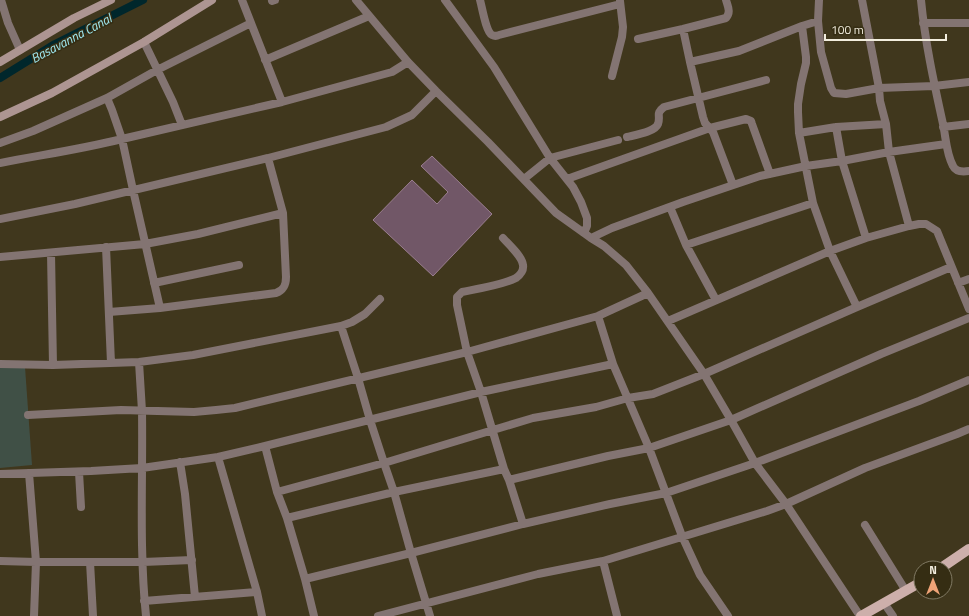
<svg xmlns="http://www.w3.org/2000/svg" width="969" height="616" viewBox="0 0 969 616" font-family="'Titillium Web',sans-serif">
	<rect width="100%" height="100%" fill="#40371d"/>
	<path fill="#405046" d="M0,366L25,367L32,465L0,468Z"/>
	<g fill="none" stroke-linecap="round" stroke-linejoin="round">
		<path stroke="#00272c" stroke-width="8" d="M0,78L55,44L143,0"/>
	</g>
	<path fill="#715767" stroke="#9a7e90" d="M432,156L492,214L433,276L373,220L412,180L437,204L448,192L421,166Z"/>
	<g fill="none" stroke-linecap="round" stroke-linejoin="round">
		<path stroke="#837472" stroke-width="8" d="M1,0L8,23L20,50
			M242,0L282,102
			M356,0L408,62L436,91L488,142L556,213L591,238L604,246L626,265L648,293L704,374L731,420L755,463L786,504L860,616
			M445,0L494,67L550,158L573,187L581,202L587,218V226L584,233
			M480,0C482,7 486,32 492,35C494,36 497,36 499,35L620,4
			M819,0L818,21L821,52L831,88L834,93L846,94L879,88L934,86L969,82
			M862,0L879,88L880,101L886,124L889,152L909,226
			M921,0C925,42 934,83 943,124C946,138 946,153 953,166C956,172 963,172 969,171
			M272,1L275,0
			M923,23H969
			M802,26L806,57V63L801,84L798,104V112L799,133L813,203L830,251L857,307
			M683,29L690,62L703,117L705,123L713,132L733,185
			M638,39L683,29L726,18C731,12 728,7 726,0
			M144,42L173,102L182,125
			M265,60L369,16
			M690,62L739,51L802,26L818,21
			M612,76L622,37L623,27L620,1
			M107,98L112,110L122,139L133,190L160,308
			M836,127L842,161L866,238
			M943,127L969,124
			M799,133L836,127L886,124
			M627,137C635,135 655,132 658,124C661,115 655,114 664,107L766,80
			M0,143L33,131L107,98L157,70L251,23
			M0,163C41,155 82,149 122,139L282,102L392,72L408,62
			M524,179L550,158L618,140
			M567,179L710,128L746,119L751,121L752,124L770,174
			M670,207L686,245L716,300
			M0,219L75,204L268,158L386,127L412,115L436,91
			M503,238C509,245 522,256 523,265C524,271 520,275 516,278C503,285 477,289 462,292L457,297V305L467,352L481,392L504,469L509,480L523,524
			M591,238L612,228L683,202L760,176L806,166L842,161L889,152L946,144
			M686,245L813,203
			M106,247L111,363
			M51,253L53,365
			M0,257L145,244L198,234L283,213
			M154,283L239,265
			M958,283L969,279
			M109,312L160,308L276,293C284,290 286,285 286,277L283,213L268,158
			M668,321L830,251L866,238L909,226L919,224H926L937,231L969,309
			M341,326L358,378L370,420L384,463L394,492L411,553L430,616
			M139,362C140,378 141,395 142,411C143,479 139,548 146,616
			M0,364L53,365L139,362L193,355L341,326L352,322L365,314L380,299
			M613,364L649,448L682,536L700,575L728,616
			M28,415L121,410L194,412L216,410L235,408L467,352L598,316L648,293
			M265,446L277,492L287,518L305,579L314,616
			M218,457L257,592L262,616
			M180,462L185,494L195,597
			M79,472L81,507
			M29,473L36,562L34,616
			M0,474L91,471L142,468L218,457L265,446L481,392L613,364L598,316
			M509,480L608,456L649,448L731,420L881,354L969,318
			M277,492L384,463L533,418L596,407L628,398L653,394L704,374L857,307L951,267
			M287,518L394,492L504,469
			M865,525L906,591
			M0,561L36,562H143L192,560
			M603,561L617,616
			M90,562L93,616
			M305,579L411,553L523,524L610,504L666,493L755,463L919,401L969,380
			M144,601L257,592
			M884,603L893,616
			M378,616L538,574L603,561L767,511L786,504L865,468L957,434L969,429"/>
		<path stroke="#ad9592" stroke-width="8" d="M0,62L74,18L111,0
			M0,117L52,93L144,42L212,0"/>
		<path stroke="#cdafab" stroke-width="10" d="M941,568L969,549
			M861,616L921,582"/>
	</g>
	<g text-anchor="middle" stroke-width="3" stroke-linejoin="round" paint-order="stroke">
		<g font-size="13" font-style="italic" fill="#9fe8f0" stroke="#352d13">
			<text transform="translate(71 38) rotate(-28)" y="5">Basavanna Canal</text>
		</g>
	</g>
	<g transform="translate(933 580)"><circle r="19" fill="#352d13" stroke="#817a64"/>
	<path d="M0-3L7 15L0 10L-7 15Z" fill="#efa377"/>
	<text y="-6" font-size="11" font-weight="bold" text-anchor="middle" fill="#f2edde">N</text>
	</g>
	<path d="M825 34v6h121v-6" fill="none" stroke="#f2edde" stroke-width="2"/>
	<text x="831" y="34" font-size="12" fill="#f2edde" stroke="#352d13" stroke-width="3" paint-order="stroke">100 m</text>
</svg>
